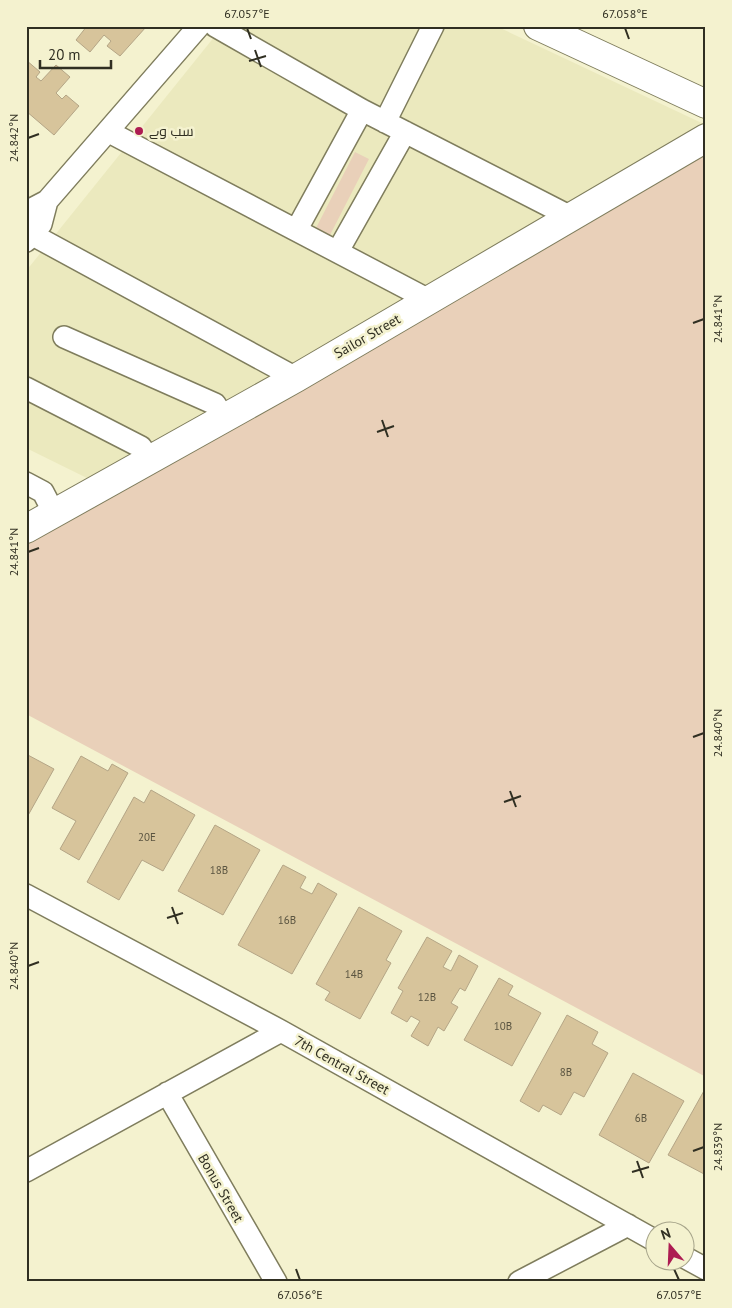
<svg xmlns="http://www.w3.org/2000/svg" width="732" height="1308" viewBox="0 0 732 1308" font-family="'PT Sans',Cairo,sans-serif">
	<rect width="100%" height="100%" fill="#f4f2cf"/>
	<path fill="#ebe9be" d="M223,26H496L706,125L91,480L26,448V271Z"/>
	<path fill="#e9d0b9" d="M355,152L369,159L330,235L316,228Z
		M706,152V1077L26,714V544Z"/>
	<path fill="#d7c49b" stroke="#b4a586" d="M87,26H144L146,27L120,56L107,46L111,41L104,35L90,52L76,40Z
		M26,60L40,72L36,77L41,81L56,65L70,77L56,93L62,99L66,95L79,106L54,135L26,111Z
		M26,754L54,769L26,819Z
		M81,756L108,771L112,764L128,773L79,860L60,849L76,821L52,808Z
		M151,790L195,815L163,871L142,860L119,900L87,882L134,797L144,803Z
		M215,825L260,850L223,915L178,891Z
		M283,865L306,877L300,888L312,894L318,883L337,894L292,974L238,945Z
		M359,907L402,931L386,960L391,963L360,1019L325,1000L330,992L316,984Z
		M427,937L452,951L443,967L451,971L459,955L478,966L465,991L460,988L451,1003L458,1007L444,1031L438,1027L428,1046L411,1036L420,1021L411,1016L407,1022L391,1013L403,991L398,988Z
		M499,978L513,986L508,995L541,1013L512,1066L464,1040Z
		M567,1015L598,1032L592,1044L608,1053L584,1097L574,1092L561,1115L543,1105L539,1112L520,1101Z
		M633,1073L684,1101L649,1163L599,1135Z
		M705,1089L706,1090V1175L668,1155Z"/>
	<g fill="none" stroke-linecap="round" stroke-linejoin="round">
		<defs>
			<path id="street" d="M215,26L362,110L569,216
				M385,122L433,26
				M109,132L429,300
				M26,212L47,201
				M297,229L362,110
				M31,234L296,378
				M26,241L41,224L47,201L199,26
				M338,251L405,132
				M64,337L215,404L224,418
				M26,388L141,447L149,460
				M26,483L43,492L54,513
				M26,895L281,1031L654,1240
				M167,1093L276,1282
				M26,1171L281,1031
				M684,1257L706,1269
				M519,1282L628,1225"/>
			<path id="secondary" d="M538,26L706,104
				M26,529L296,378L706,138"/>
		</defs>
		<use href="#street" stroke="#7f7d5d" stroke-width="24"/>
		<use href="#secondary" stroke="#7f7d5d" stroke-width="30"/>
		<use href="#street" stroke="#fff" stroke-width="21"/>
		<use href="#secondary" stroke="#fff" stroke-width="28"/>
	</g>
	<path fill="none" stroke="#302f22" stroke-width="2" d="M247,28L251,39M625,28L629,39M255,50L261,67M249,61L266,56M28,138L39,134M693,323L704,319M382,420L388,437M377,432L394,426M28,552L39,548M693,737L704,733M510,791L516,807M504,802L521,796M172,907L178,924M167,918L183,913M28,966L39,962M693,1151L704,1147M637,1161L643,1178M632,1172L649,1167M296,1269L300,1280M674,1269L679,1280"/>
	<circle fill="#ad1c52" stroke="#f4f2cf" stroke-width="2" cx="139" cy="131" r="5"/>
	<g text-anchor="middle" stroke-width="5" stroke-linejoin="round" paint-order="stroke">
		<g font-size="11" fill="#5a5440">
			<text x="147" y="841">20E</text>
			<text x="219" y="874">18B</text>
			<text x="287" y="924">16B</text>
			<text x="354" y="978">14B</text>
			<text x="427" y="1001">12B</text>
			<text x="503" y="1030">10B</text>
			<text x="566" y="1076">8B</text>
			<text x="641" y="1122">6B</text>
		</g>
		<g font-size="14" fill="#302f22" stroke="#f4f2cf" text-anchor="start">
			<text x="149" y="136">سب وے</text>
		</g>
		<g font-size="14" fill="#302f22" stroke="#f4f2cf">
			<text transform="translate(367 336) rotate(-30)" y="5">Sailor Street</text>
			<text transform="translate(342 1065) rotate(29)" y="5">7th Central Street</text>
			<text transform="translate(221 1188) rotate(60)" y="5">Bonus Street</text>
		</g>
	</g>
	<rect width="732" height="1308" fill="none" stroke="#f4f2cf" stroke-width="55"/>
	<g transform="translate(670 1246) rotate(341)"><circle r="24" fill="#f4f2cf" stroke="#a6a48a"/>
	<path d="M0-4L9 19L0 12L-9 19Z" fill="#ad1c52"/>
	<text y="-8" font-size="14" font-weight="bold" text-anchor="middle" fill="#302f22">N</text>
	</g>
	<path d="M40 60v8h71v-8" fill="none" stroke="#302f22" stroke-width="2.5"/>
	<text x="48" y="60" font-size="15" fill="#302f22" stroke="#f4f2cf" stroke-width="4" paint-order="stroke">20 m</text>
	<rect x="28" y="28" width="676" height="1252" fill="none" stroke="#302f22" stroke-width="2"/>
	<g font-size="12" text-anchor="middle" fill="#302f22">
		<text x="247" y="18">67.057°E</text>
		<text x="625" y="18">67.058°E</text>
		<text transform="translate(14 138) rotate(-90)" y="4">24.842°N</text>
		<text transform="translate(718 319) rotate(-90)" y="4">24.841°N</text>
		<text transform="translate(14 552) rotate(-90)" y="4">24.841°N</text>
		<text transform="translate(718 733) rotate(-90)" y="4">24.840°N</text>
		<text transform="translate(14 966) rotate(-90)" y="4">24.840°N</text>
		<text transform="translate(718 1147) rotate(-90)" y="4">24.839°N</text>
		<text x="300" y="1299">67.056°E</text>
		<text x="679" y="1299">67.057°E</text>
	</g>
</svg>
